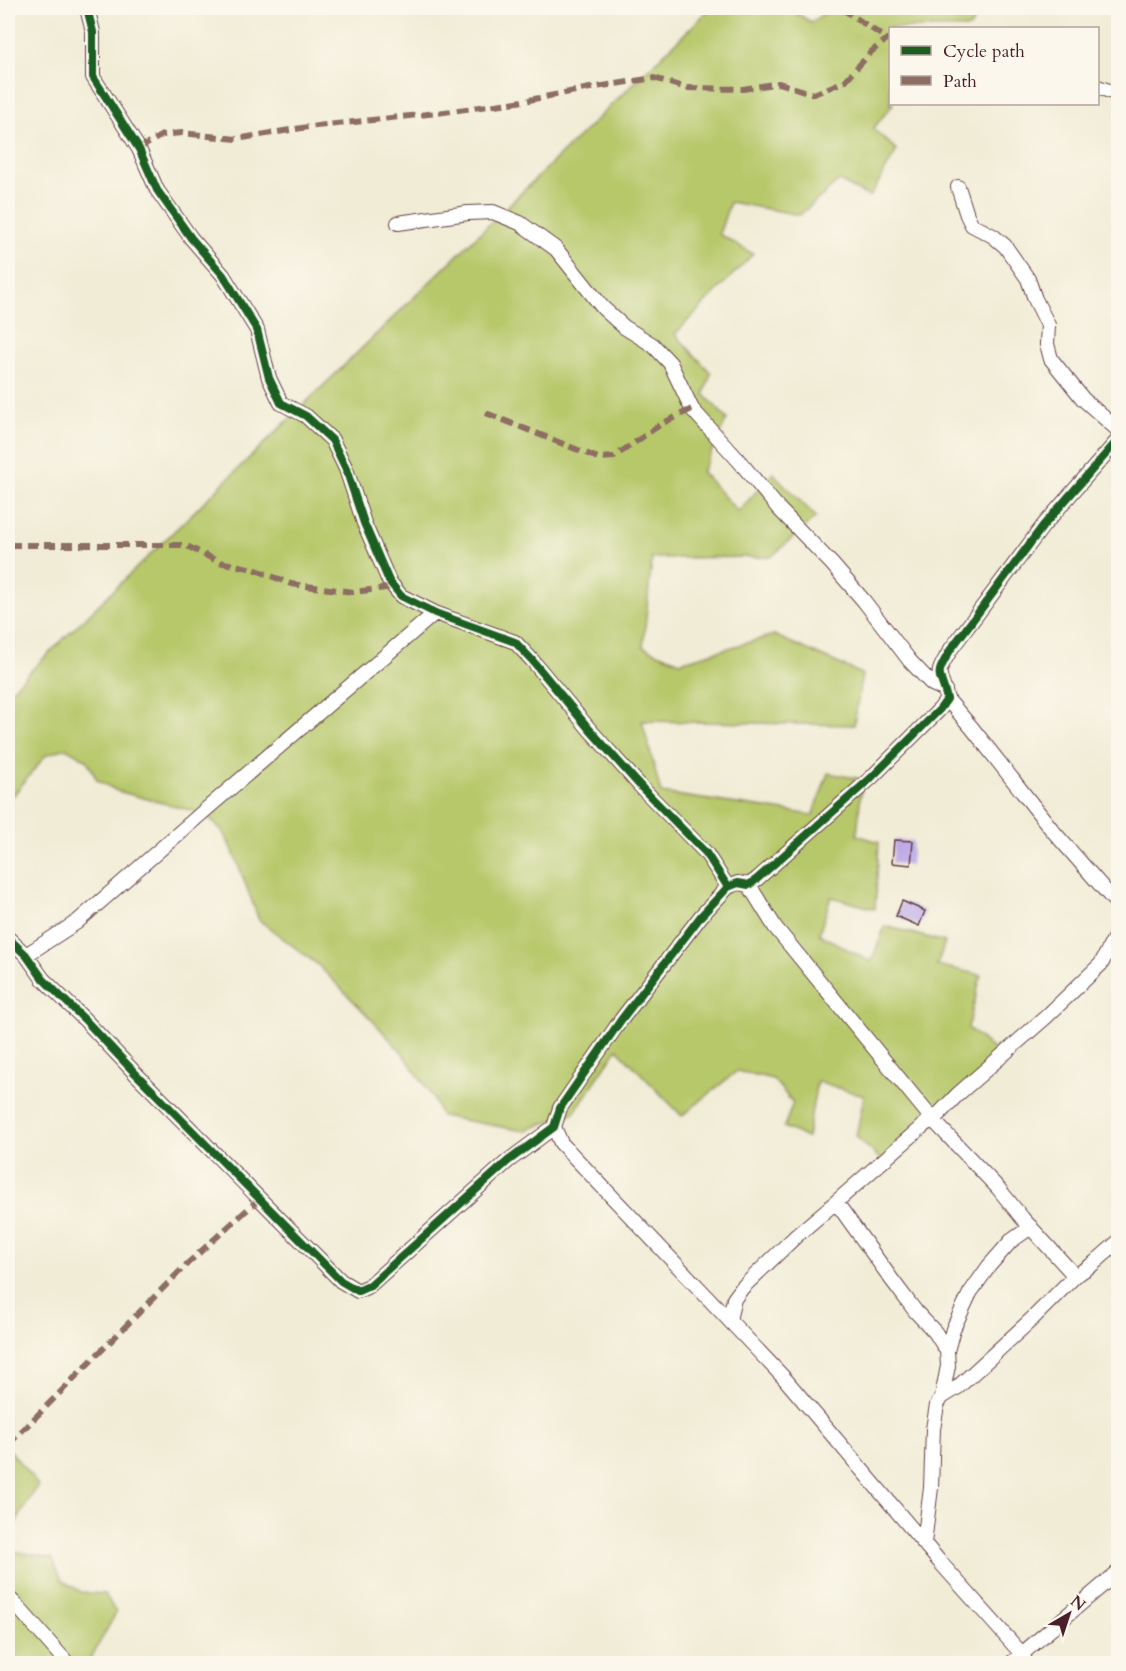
<svg xmlns="http://www.w3.org/2000/svg" width="1126" height="1671" viewBox="0 0 1126 1671" font-family="Cardo,serif">
	<rect width="100%" height="100%" fill="#fbf7ec"/>
	<filter id="ink" filterUnits="userSpaceOnUse"><feTurbulence type="fractalNoise" baseFrequency=".0167" numOctaves="2"/><feDisplacementMap in="SourceGraphic" scale="12" xChannelSelector="R" yChannelSelector="G"/><feConvolveMatrix kernelMatrix="1 2 1 2 8 2 1 2 1" color-interpolation-filters="sRGB"/></filter>
	<filter id="wash" filterUnits="userSpaceOnUse"><feTurbulence type="fractalNoise" baseFrequency=".008" numOctaves="4" result="noise"/><feDisplacementMap in="SourceGraphic" scale="24" xChannelSelector="R" yChannelSelector="G"/><feGaussianBlur stdDeviation="1.35" result="paint"/><feColorMatrix in="noise" values="0 0 0 0 0 0 0 0 0 0 0 0 0 0 0 0 0 1.4 0 .05"/><feComposite in="paint" operator="in"/></filter>
	<g filter="url(#wash)">
		<rect width="100%" height="100%" fill="#f1ecd5"/>
		<path fill="#b7c86b" stroke="#80744b" stroke-width="1.5" d="M711,8H788L811,22L832,8H981L970,28H890V104H893L873,129L897,150L870,197L839,181L800,215L730,202L719,234L753,254L675,334L711,373L704,394L727,419L702,472L738,512L773,473L816,517L771,557L652,558L643,647L680,662L774,635L862,674L854,725L642,721L661,793L813,815L828,773L862,779L857,835L879,842L875,909L831,897L819,934L871,962L885,926L945,942L937,965L981,975L968,1028L1004,1058L889,1167L856,1137L864,1096L817,1081L807,1138L784,1127L793,1103L773,1079L737,1071L682,1116L617,1049L574,1113L524,1131L441,1116L432,1096L405,1056L373,1021L318,965L259,920L233,851L222,831L205,814L117,791L97,780L87,760L66,748L46,755L8,802V693Z
			M8,1448L38,1485L8,1536Z
			M8,1550L52,1558L62,1580L81,1592L105,1594L116,1613L88,1663H8Z"/>
		<g id="blocks">
			<path fill="#beaae6" d="M894,840L913,841L911,865L892,863Z
				M902,901L925,911L919,926L896,916Z"/>
		</g>
	</g>
	<g filter="url(#ink)">
		<use href="#blocks" fill-opacity="0" stroke="#633e44" stroke-width="1.5"/>
		<g fill="none" stroke-linecap="round" stroke-linejoin="round">
			<defs>
				<path id="street" d="M87,8L93,32V77L139,149L157,190L191,238L223,275L257,330L269,378L281,403L306,416L332,440L346,469L364,523L389,581L401,596L435,613L515,642L532,660L590,730L643,789L706,853L728,887
					M1098,87L1118,94
					M958,187L967,215L972,225L993,236L1005,246L1028,279L1035,299L1048,325L1047,344L1051,359L1083,399L1118,430
					M398,223L468,213L493,212L520,223L556,249L603,308L624,327L653,345L670,363L692,409L740,462L779,509L832,564L864,601L910,661L932,684L945,690
					M947,699L972,728L1053,831L1118,905
					M749,885L775,927L933,1120L957,1095L1046,1017L1101,964L1118,931
					M8,938L26,955L43,979L86,1021L135,1073L341,1281L358,1291L369,1286L508,1161L554,1127L560,1108L621,1020L701,916L728,887L738,883L749,885L757,879L871,778L940,709L947,699C940,670 933,679 951,649L1043,526L1118,440
					M26,955L77,922L211,805L435,613
					M554,1127L561,1143L785,1379L939,1561L1021,1653L1027,1664
					M836,1202L925,1124L933,1120L998,1188L1023,1219L1075,1276L1093,1264L1118,1242
					M729,1320L734,1299L742,1288L796,1236L836,1202L892,1280L916,1312L935,1332L947,1351L948,1366L945,1381L942,1397L937,1405L933,1429L931,1488L924,1543
					M947,1351L953,1329L970,1293L989,1266L1011,1241L1031,1227
					M942,1397L958,1387L1032,1319L1075,1276
					M8,1599L11,1600L16,1605L68,1664
					M1010,1664L1118,1572"/>
			</defs>
			<use href="#street" stroke="#633e44" stroke-width="16"/>
			<use href="#street" stroke="#fff" stroke-width="14"/>
			<path stroke="#8d6e63" stroke-width="6" stroke-dasharray="12 6" stroke-linecap="butt" d="M841,8L887,39
				M139,149L162,135L182,133L237,139L308,127L437,113L524,101L590,88L654,78L686,88L743,89L779,83L814,94L845,81L872,51L887,39H890
				M486,413L598,458L614,457L661,424L692,409
				M8,545H185L219,562L254,569L291,584L353,592L394,587
				M8,1445L188,1263L259,1199
				M8,1594L11,1600"/>
			<defs>
				<path id="cycleway" d="M87,8L93,32V77L139,149L157,190L191,238L223,275L257,330L269,378L281,403L306,416L332,440L346,469L364,523L389,581L401,596L435,613L515,642L532,660L590,730L643,789L706,853L728,887
					M8,938L26,955L43,979L86,1021L135,1073L341,1281L358,1291L369,1286L508,1161L554,1127L560,1108L621,1020L701,916L728,887L738,883L749,885L757,879L871,778L940,709L947,699C940,670 933,679 951,649L1043,526L1118,440"/>
			</defs>
			<use href="#cycleway" stroke="#fbf7ec" stroke-width="11"/>
			<use href="#cycleway" stroke="#1b5e20" stroke-width="8"/>
		</g>
	</g>
	<rect width="1126" height="1671" fill="none" stroke="#fbf7ec" stroke-width="30"/>
	<rect x="889" y="27" width="210" height="78" fill="#fbf7ec" stroke="#b4a19f" stroke-width="1.5"/>
	<rect x="901" y="46" width="30" height="9" fill="#1b5e20" stroke="#b4a19f" stroke-width="1.5"/>
	<text x="943" y="57" font-size="18" fill="#4a1f2b">Cycle path</text>
	<rect x="901" y="76" width="30" height="9" fill="#8d6e63" stroke="#b4a19f" stroke-width="1.5"/>
	<text x="943" y="87" font-size="18" fill="#4a1f2b">Path</text>
	<g transform="translate(1069 1614) rotate(39)" stroke="#fbf7ec" stroke-width="4.5" paint-order="stroke">
	<path d="M0-4.5L10 22L0 15L-10 22Z" fill="#4a1f2b"/>
	<text y="-9" font-size="16" font-weight="bold" text-anchor="middle" fill="#4a1f2b">N</text>
	</g>
</svg>
